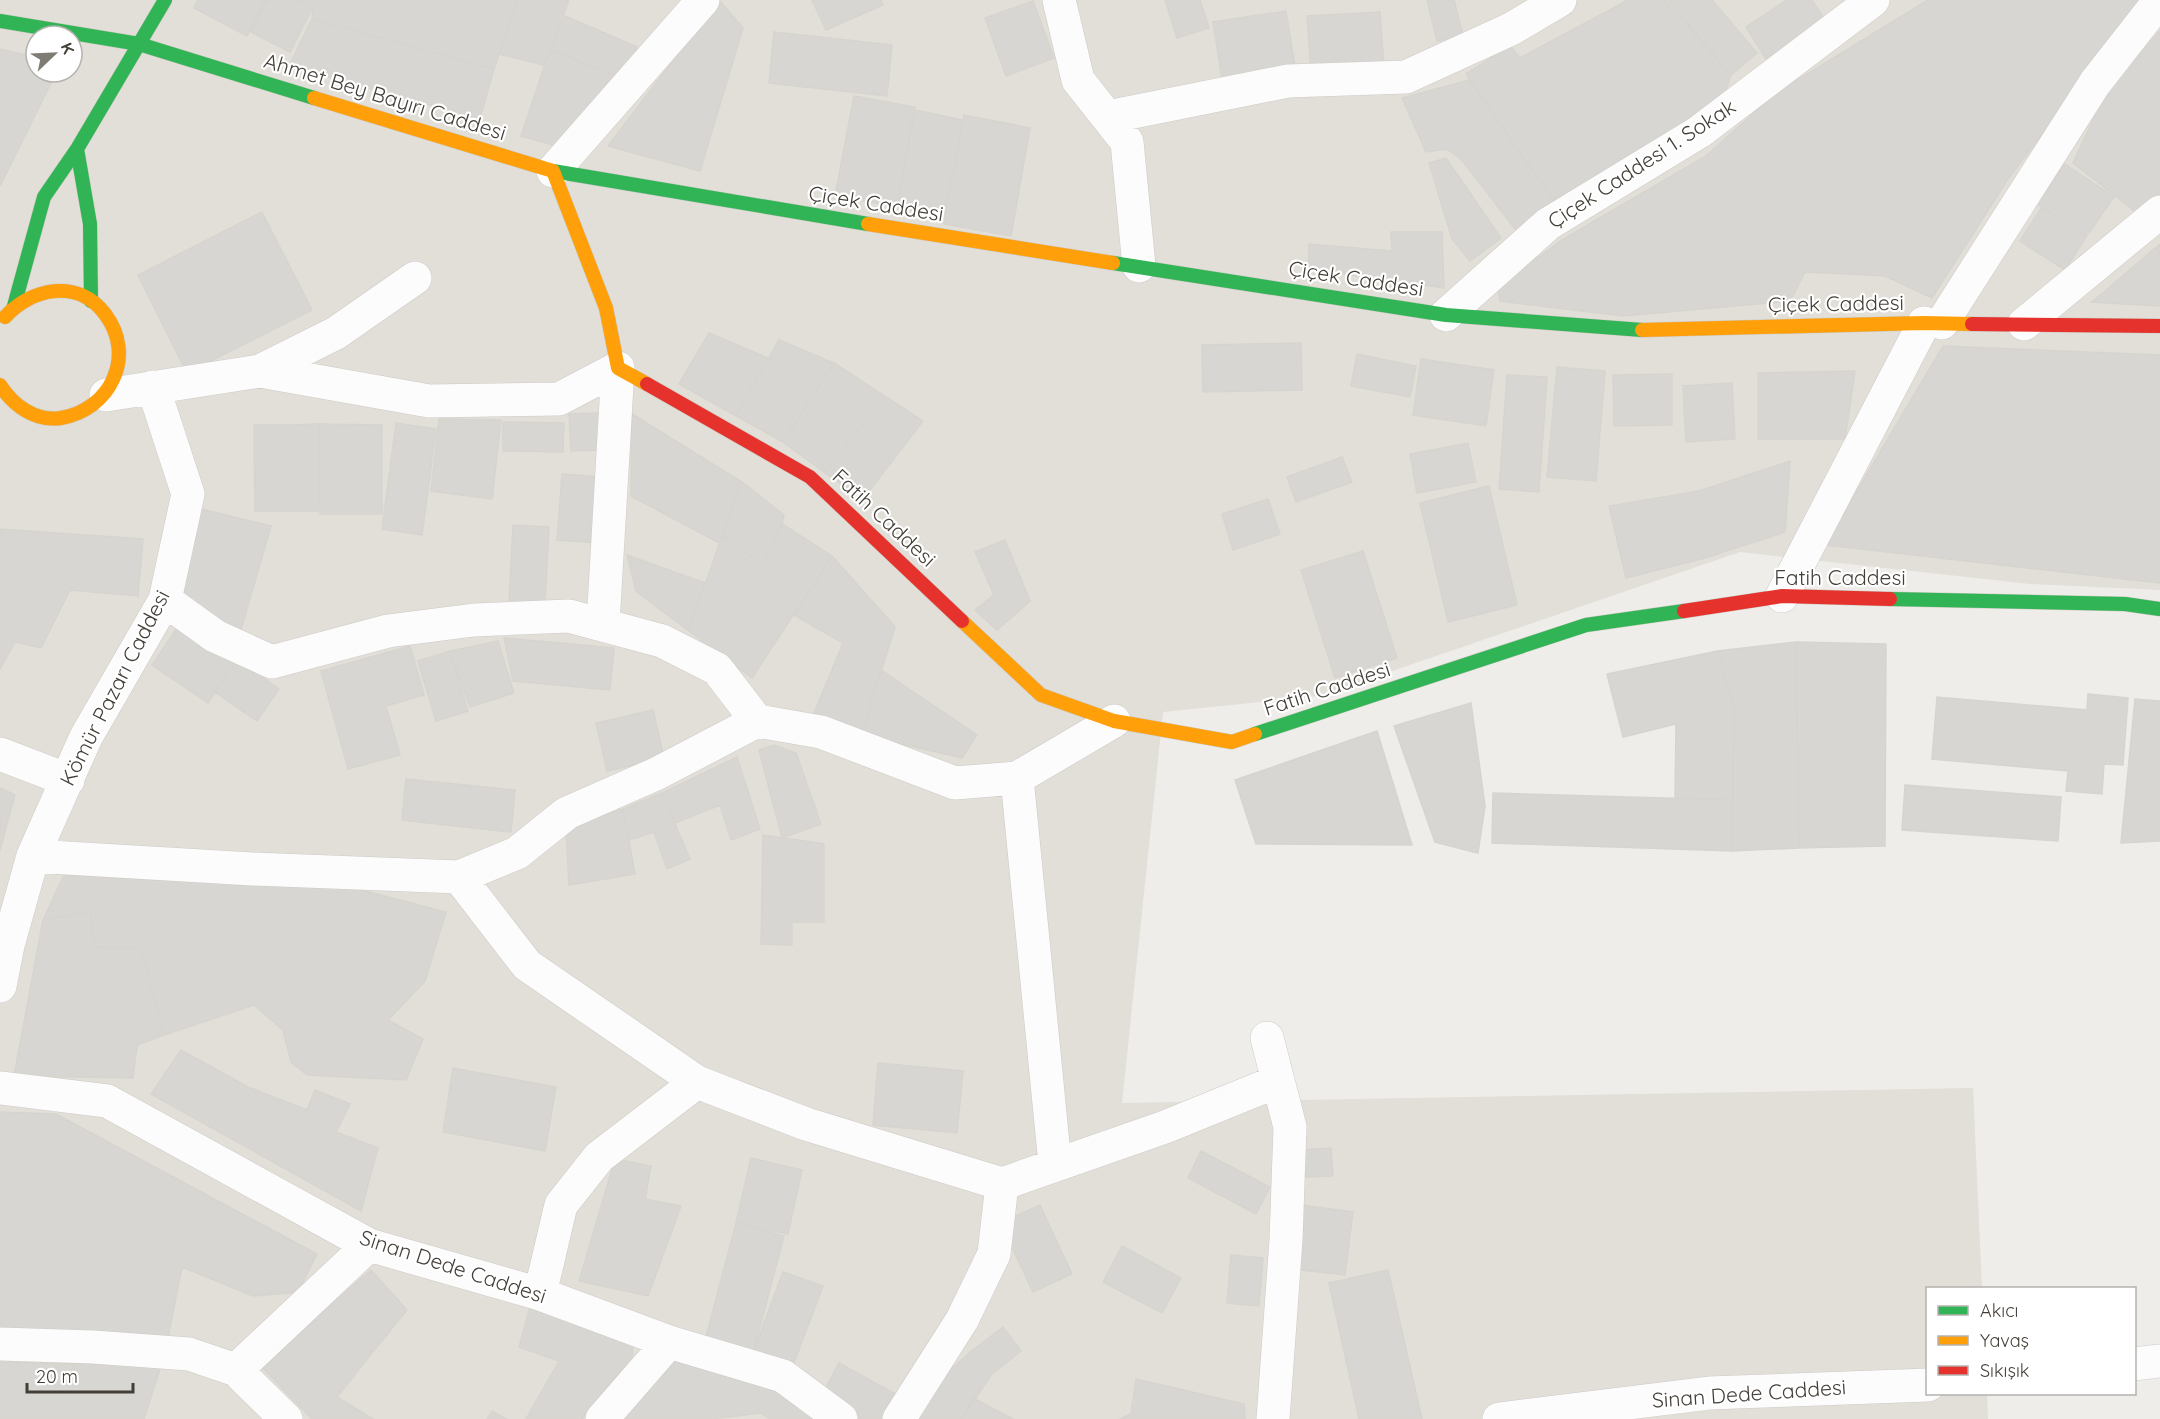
<svg xmlns="http://www.w3.org/2000/svg" width="2160" height="1419" viewBox="0 0 2160 1419" font-family="Quicksand,sans-serif">
	<rect width="100%" height="100%" fill="#efede9"/>
	<path fill="#e2ded8" fill-rule="evenodd" d="M0,0H2160V590L2030,584L1740,552L1319,696L1163,712L1122,1103L1973,1088L1982,1288H1928V1394H1987L1988,1419H0ZM36,36H72V72H36Z"/>
	<path fill="#d8d6d2" stroke="#d7d4cf" stroke-width="1.5" d="M198,0H266L247,36L194,8Z
		M267,0H299L313,7L290,52L251,32Z
		M300,0H317L313,7Z
		M317,0H518L494,69L312,19L313,7Z
		M518,0H569L544,65L499,54Z
		M719,0L743,28L700,171L608,146Z
		M812,0H881L883,5L826,30Z
		M1165,0H1200L1209,28L1177,38Z
		M1427,0H1454L1463,35L1437,41Z
		M1628,0H1665L1731,75L1723,100L1558,207L1466,74L1510,46L1520,58Z
		M1668,0H1712L1757,53L1731,75Z
		M1787,0H1812L1826,21L1766,59L1746,27Z
		M1928,0H2143L2008,179L1932,298L1885,276L1805,272L1790,301L1623,316L1500,301L1498,287L1562,240L1706,156L1776,93Z
		M1033,1L1054,58L1006,76L985,18Z
		M1286,11L1296,73L1223,85L1213,22Z
		M1380,12L1384,68L1311,72L1307,16Z
		M565,16L637,47L623,80L550,49Z
		M312,19L494,69L480,119L289,66Z
		M2160,31V197L2141,216L2073,163L2105,94Z
		M774,32L892,45L887,96L769,83Z
		M0,49L36,57V72H47L51,83L0,186Z
		M550,49L623,80L563,148L521,136Z
		M1469,80L1558,207L1519,234L1461,159L1447,149L1426,152L1402,98Z
		M854,96L915,107L897,207L835,196Z
		M915,110L963,120L945,217L897,207Z
		M964,115L1030,128L1011,236L944,224Z
		M1446,158L1501,238L1470,261L1452,239L1429,163Z
		M2065,164L2114,197L2086,237L2037,204Z
		M2042,207L2086,237L2065,270L2020,241Z
		M262,212L312,310L187,373L138,275Z
		M1391,232H1442L1444,288L1308,269L1309,244L1392,251Z
		M2160,244V306L2092,302Z
		M709,333L768,358L736,416L679,384Z
		M779,340L834,363L783,442L736,416Z
		M1301,343L1302,390L1203,392L1202,345Z
		M1943,346L2160,355V583L1825,545Z
		M1357,354L1416,366L1410,397L1351,386Z
		M1421,359L1494,370L1486,426L1413,415Z
		M834,363L886,397L824,472L783,442Z
		M1557,367L1605,371L1596,481L1547,477Z
		M1855,371L1845,439H1758V373Z
		M1672,374V425L1614,426L1613,375Z
		M1507,375L1547,377L1539,492L1499,489Z
		M1732,383L1735,439L1686,442L1683,386Z
		M886,397L923,421L863,499L824,472Z
		M600,413L602,450L571,451L569,414Z
		M632,414L742,482L719,543L631,496Z
		M439,419L501,420L492,499L431,491Z
		M503,422L564,423L563,452L503,451Z
		M396,423L436,429L422,535L382,529Z
		M319,424L320,511H290V425Z
		M319,424L382,425V514H320Z
		M254,425H290V511H255Z
		M1468,443L1476,482L1417,493L1410,454Z
		M1342,457L1352,482L1296,502L1287,477Z
		M1790,461L1785,532L1705,558L1626,578L1609,506L1699,491Z
		M562,474L601,477L597,543L557,540Z
		M742,482L784,515L782,524L763,565L722,536Z
		M1489,486L1517,605L1448,622L1420,503Z
		M1268,499L1280,534L1233,550L1222,514Z
		M193,507L271,526L238,640L172,595Z
		M782,524L832,556L752,678L689,631L722,536L763,565Z
		M513,525L549,527L545,605L509,603Z
		M0,529L143,539L138,596L70,590L41,648L15,642L0,669Z
		M1005,540L1030,601L997,630L975,610L994,595L975,552Z
		M1363,551L1397,658L1335,678L1301,570Z
		M627,555L705,583L689,631L636,591Z
		M832,556L895,627L861,735L812,718L843,643L794,615Z
		M181,622L237,660L208,703L152,665Z
		M504,638L614,648L610,690L513,681Z
		M498,641L514,693L470,707L450,651Z
		M1796,642L1886,644L1885,846L1799,848Z
		M1796,642L1799,848L1732,851L1734,709L1718,651Z
		M410,646L424,695L386,706L400,755L348,769L321,671Z
		M450,651L468,711L436,721L418,661Z
		M1718,651L1734,709L1733,800L1675,798L1676,724L1623,737L1607,674Z
		M237,660L279,689L257,721L215,692Z
		M881,670L977,735L962,758L861,735Z
		M2088,694L2128,698L2123,765L2104,764L2102,794L2066,791L2068,771L1932,759L1937,697L2087,710Z
		M2135,699L2160,701V841L2121,843Z
		M1471,703L1485,806L1478,853L1435,842L1394,726Z
		M653,710L664,758L607,771L596,723Z
		M1377,731L1412,845L1256,844L1235,780Z
		M774,745L796,753L821,824L782,838L759,750Z
		M737,757L760,829L731,840L720,805L675,823L662,793Z
		M406,779L515,790L511,832L402,820Z
		M1905,785L2061,797L2058,841L1902,830Z
		M0,788L15,795L0,850Z
		M662,793L690,859L667,869L654,832L629,840L623,809Z
		M1493,793L1733,800L1732,851L1492,843Z
		M623,809L635,874L569,885L566,829Z
		M763,835L824,844V922H792V945L761,944Z
		M64,875L357,889L446,912L425,981L388,1020L423,1039L406,1080L307,1075L291,1062L283,1030L254,1005L164,1035L141,949L95,947L90,911L43,920Z
		M90,911L95,947L141,949L164,1035L137,1045L133,1078L14,1076L43,920Z
		M181,1050L248,1087L307,1110L315,1090L350,1104L336,1132L378,1148L361,1211L151,1094Z
		M878,1063L963,1071L957,1133L873,1125Z
		M453,1068L556,1087L545,1151L443,1132Z
		M0,1112L56,1114L317,1254L298,1292L253,1296L182,1267L167,1343L0,1333Z
		M1331,1148L1333,1176L1304,1177L1302,1150Z
		M1201,1151L1270,1187L1256,1214L1188,1178Z
		M751,1158L802,1170L788,1234L736,1223Z
		M615,1159L651,1166L645,1199L681,1206L648,1296L579,1281Z
		M1040,1205L1072,1274L1033,1292L1001,1223Z
		M1300,1205L1353,1212L1345,1275L1292,1269Z
		M736,1223L784,1236L753,1353L705,1341Z
		M1122,1246L1181,1278L1162,1313L1103,1282Z
		M1231,1255L1263,1258L1259,1306L1227,1303Z
		M371,1270L407,1310L372,1353L327,1308Z
		M1388,1270L1422,1419H1359L1329,1283Z
		M783,1272L823,1286L792,1368L753,1353Z
		M530,1307L633,1342L632,1356L582,1419H526L559,1361L519,1347Z
		M327,1308L372,1353L337,1397L373,1419H312L263,1368Z
		M1003,1327L1021,1351L992,1374L961,1419H910L933,1386L969,1353Z
		M675,1357L782,1381L818,1405L811,1419H770L761,1413L712,1419H619Z
		M0,1362L161,1366L144,1419H0Z
		M839,1363L899,1396L887,1419H859L820,1398Z
		M1136,1379L1244,1404L1245,1419H1120L1131,1414Z
		M973,1398L1013,1419H961Z
		M492,1411L506,1419H487Z"/>
	<g fill="none" stroke-linecap="round" stroke-linejoin="round">
		<defs>
			<path id="street" d="M1059,0L1078,80L1127,142L1139,266
				M1108,117L1288,81L1406,77L1511,29L1560,0
				M553,171L703,0
				M1446,315L1548,224L1699,132L1873,0
				M1942,323L2095,83L2160,0
				M2024,324L2160,212
				M260,371L336,333L415,278
				M106,395L260,371L429,401L559,399L618,368
				M1782,596L1924,323
				M165,600L215,636L272,662L388,631L474,620L569,616L662,641L717,669L757,721
				M603,624L618,368
				M0,754L68,780
				M1017,778L1055,1164
				M33,856L252,869L459,877L517,853L567,813L656,774L757,721L821,732L955,783L1017,778L1114,721
				M459,877L527,965L697,1082L806,1124L1002,1184L1165,1127L1278,1081
				M0,986L8,945L33,856L86,737L165,600L188,494L153,387
				M1267,1038L1290,1127L1286,1240L1273,1419
				M0,1088L107,1101L369,1245L540,1294L669,1342L783,1376L841,1419
				M540,1294L561,1205L599,1157L697,1082
				M0,1344L93,1347L189,1354L236,1370L286,1419
				M2134,1364L2160,1361
				M236,1370L369,1245
				M602,1419L669,1342
				M899,1419L962,1320L994,1254L1002,1184
				M1499,1419L1709,1393L1928,1385"/>
			<path id="fast" d="M0,21L139,44L314,98
				M77,149L90,224L91,301
				M553,171L868,224
				M1113,263L1446,315L1642,330
				M14,306L44,197L77,149L165,0
				M1890,599L2125,604L2160,609
				M1255,734L1586,625L1684,611"/>
			<path id="slow" d="M314,98L553,171L606,308L618,368L647,384
				M868,224L1113,263
				M1642,330L1924,323L1972,324
				M0,385C13,405 35,422 61,418C110,410 137,356 105,314C78,278 31,288 5,317
				M962,621L1041,695L1114,721L1232,742L1255,734"/>
			<path id="jam" d="M1972,324L2160,326
				M647,384L810,477L962,621
				M1684,611L1782,596L1890,599"/>
		</defs>
		<use href="#street" stroke="#cdcbc7" stroke-width="34"/>
		<use href="#fast" stroke="#ccc9c1" stroke-width="15"/>
		<use href="#slow" stroke="#ccc9c1" stroke-width="15"/>
		<use href="#jam" stroke="#ccc9c1" stroke-width="15"/>
		<use href="#street" stroke="#fdfcfc" stroke-width="33"/>
		<use href="#fast" stroke="#30b455" stroke-width="14"/>
		<use href="#slow" stroke="#ff9f0a" stroke-width="14"/>
		<use href="#jam" stroke="#e5322d" stroke-width="14"/>
	</g>
	<g text-anchor="middle" stroke-width="4.5" stroke-linejoin="round" paint-order="stroke">
		<g font-size="21" fill="#433e37" stroke="#fff">
			<text transform="translate(385 97) rotate(17)" y="7">Ahmet Bey Bayırı Caddesi</text>
			<text transform="translate(1642 164) rotate(-33)" y="7">Çiçek Caddesi 1. Sokak</text>
			<text transform="translate(876 204) rotate(9)" y="7">Çiçek Caddesi</text>
			<text transform="translate(1356 279) rotate(9)" y="7">Çiçek Caddesi</text>
			<text transform="translate(1836 304) rotate(-1)" y="7">Çiçek Caddesi</text>
			<text transform="translate(884 518) rotate(43)" y="7">Fatih Caddesi</text>
			<text x="1840" y="585">Fatih Caddesi</text>
			<text transform="translate(115 688) rotate(-63)" y="7">Kömür Pazarı Caddesi</text>
			<text transform="translate(1327 689) rotate(-18)" y="7">Fatih Caddesi</text>
			<text transform="translate(453 1267) rotate(18)" y="7">Sinan Dede Caddesi</text>
			<text transform="translate(1749 1394) rotate(-4)" y="7">Sinan Dede Caddesi</text>
		</g>
	</g>
	<rect x="1926" y="1287" width="210" height="108" fill="#ffffff" stroke="#b4b2af" stroke-width="1.5"/>
	<rect x="1938" y="1306" width="30" height="9" fill="#30b455" stroke="#b4b2af" stroke-width="1.5"/>
	<text x="1980" y="1317" font-size="18" fill="#433e37">Akıcı</text>
	<rect x="1938" y="1336" width="30" height="9" fill="#ff9f0a" stroke="#b4b2af" stroke-width="1.5"/>
	<text x="1980" y="1347" font-size="18" fill="#433e37">Yavaş</text>
	<rect x="1938" y="1366" width="30" height="9" fill="#e5322d" stroke="#b4b2af" stroke-width="1.5"/>
	<text x="1980" y="1377" font-size="18" fill="#433e37">Sıkışık</text>
	<g transform="translate(54 54) rotate(67)"><circle r="28" fill="#ffffff" stroke="#b4b2af" stroke-width="1.5"/>
	<path d="M0-4.5L10 22L0 15L-10 22Z" fill="#7f7b75"/>
	<text y="-9" font-size="16" font-weight="bold" text-anchor="middle" fill="#433e37">K</text>
	</g>
	<path d="M27 1383v9h106v-9" fill="none" stroke="#433e37" stroke-width="3"/>
	<text x="36" y="1383" font-size="18" fill="#433e37" stroke="#ffffff" stroke-width="4.5" paint-order="stroke">20 m</text>
</svg>
